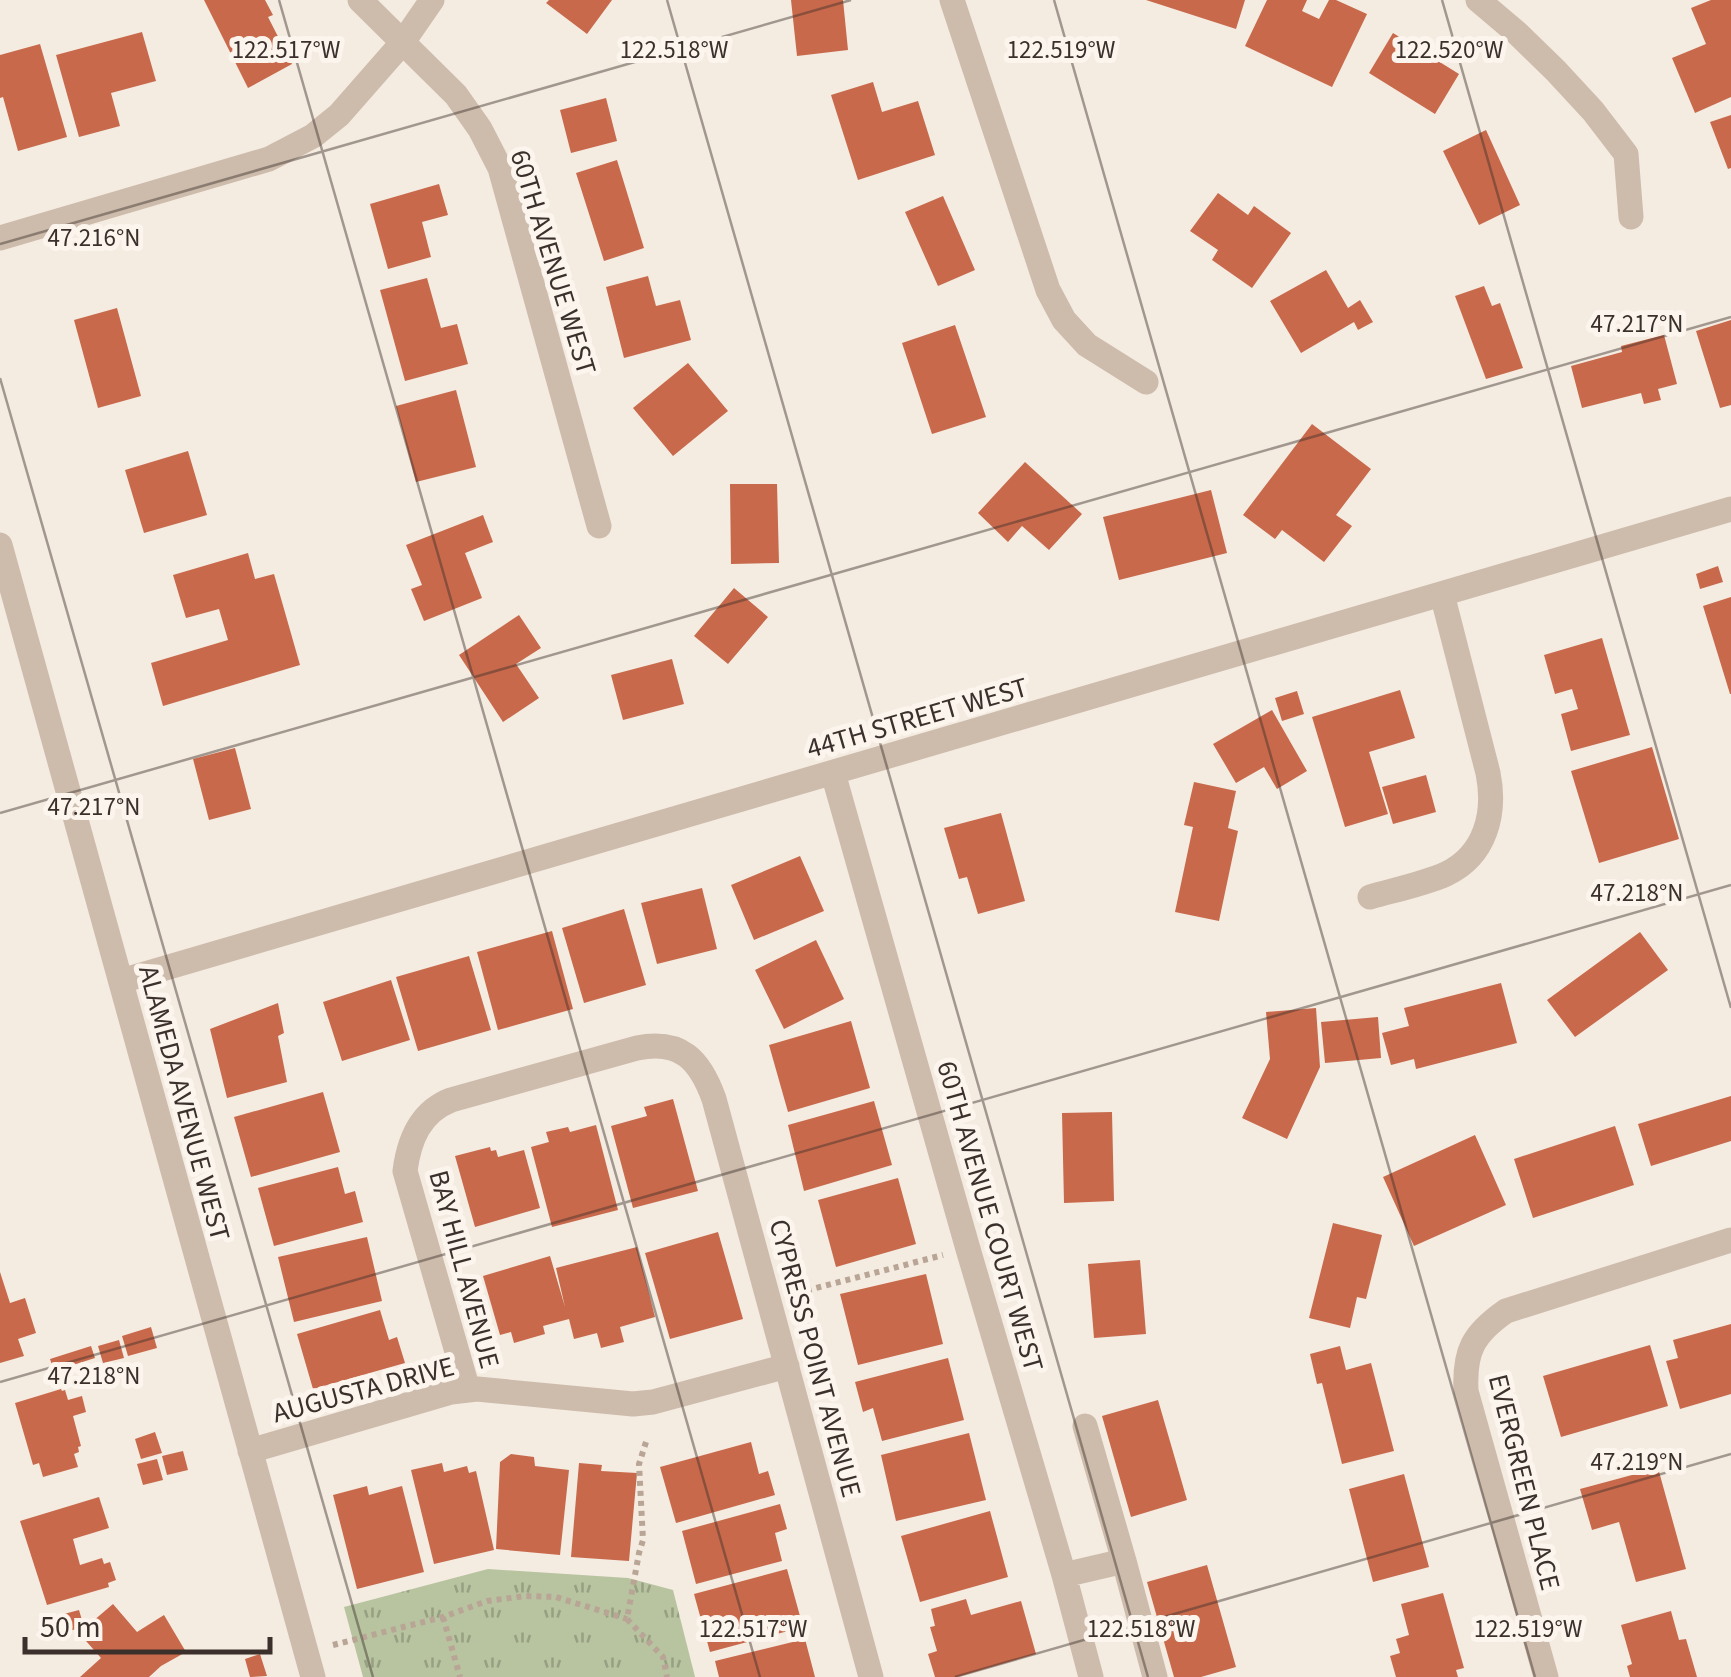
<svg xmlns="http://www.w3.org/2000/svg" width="1731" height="1677" viewBox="0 0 1731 1677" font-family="'Source Sans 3',sans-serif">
	<defs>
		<pattern id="park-tufts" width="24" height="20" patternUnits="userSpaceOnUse" patternTransform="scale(2.5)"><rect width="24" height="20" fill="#b8c4a0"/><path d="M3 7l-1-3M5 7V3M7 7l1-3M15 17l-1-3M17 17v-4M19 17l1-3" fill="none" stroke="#97a083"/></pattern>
	</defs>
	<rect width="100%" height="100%" fill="#f4ebe1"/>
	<path fill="url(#park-tufts)" d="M488,1569L628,1578L673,1590L695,1677H363L344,1607Z"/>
	<path fill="#c8694b" d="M204,0H265L273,15L268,17L292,64L248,88Z
		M549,0H612L587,34L546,3Z
		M791,0H843L848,50L797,56Z
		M1146,0H1245L1236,29Z
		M1267,0H1307L1302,11L1319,19L1329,0H1336L1367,14L1332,87L1245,46Z
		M1711,0H1731V97L1695,113L1672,58L1706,44L1691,8Z
		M142,32L156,81L111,93L120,126L79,137L56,55Z
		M1393,33L1459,74L1435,114L1369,73Z
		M40,44L67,137L18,151L3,97L0,98V55Z
		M873,82L882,112L918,101L935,155L858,180L831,95Z
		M606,98L617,141L571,153L560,110Z
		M1731,115V168L1728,169L1710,122Z
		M1486,130L1520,205L1479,225L1443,151Z
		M617,160L644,248L604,261L576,173Z
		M439,184L448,215L422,222L431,257L388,269L370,204Z
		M1218,193L1248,215L1254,206L1291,233L1252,288L1212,260L1218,250L1190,231Z
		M943,196L975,270L938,286L905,212Z
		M1326,270L1348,308L1360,300L1373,322L1358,330L1354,322L1301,353L1270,301Z
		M648,276L656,306L680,300L691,340L624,358L606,287Z
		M427,278L441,328L457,324L468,364L405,381L380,290Z
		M1484,286L1492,306L1500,303L1523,368L1486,379L1455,296Z
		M117,308L141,396L98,408L74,320Z
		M1731,320V405L1720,408L1696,331Z
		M955,325L986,417L932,434L902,343Z
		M1664,335L1677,384L1658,389L1661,400L1644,404L1641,393L1582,408L1571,366L1622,352L1621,346Z
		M688,363L728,411L673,456L633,408Z
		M456,390L476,467L416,482L396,406Z
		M1312,424L1371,469L1336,515L1352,526L1324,562L1282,530L1275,539L1243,515Z
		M188,451L207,515L144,533L125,470Z
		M1025,462L1082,514L1049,550L1022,526L1008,542L978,513Z
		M730,484H777L779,563L731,564Z
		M1211,490L1227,553L1119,580L1103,517Z
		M483,515L493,542L465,553L482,598L424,621L411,589L422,585L406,545Z
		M248,553L255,579L274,574L300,665L163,706L151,663L228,640L219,609L186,618L173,575Z
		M1718,566L1723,582L1700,589L1696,574Z
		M734,588L768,617L728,664L694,636Z
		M1731,597V694H1730L1703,606Z
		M519,615L541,648L516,664L539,698L503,722L459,655Z
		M1602,638L1630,735L1571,751L1561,714L1578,709L1572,689L1555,694L1544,655Z
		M672,659L684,704L623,720L611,675Z
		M1400,690L1415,738L1369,752L1388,814L1345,827L1312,717Z
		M1297,691L1304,714L1282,721L1275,698Z
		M1272,710L1307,771L1277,789L1264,767L1236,783L1213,744Z
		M1652,747L1679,839L1599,863L1571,771Z
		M235,748L251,809L209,820L193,759Z
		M1426,775L1436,812L1393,824L1382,787Z
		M1194,782L1236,791L1228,828L1238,831L1219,921L1175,912L1193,827L1184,825Z
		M1001,813L1025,901L978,914L967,877L959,879L944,828Z
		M800,856L824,911L754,940L731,885Z
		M702,888L717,949L657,964L641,903Z
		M624,909L646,985L584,1003L562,928Z
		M552,931L573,1009L498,1030L477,952Z
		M1640,932L1668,970L1575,1037L1547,1000Z
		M816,940L844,999L784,1029L755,970Z
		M469,956L491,1030L418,1051L396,977Z
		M391,980L410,1040L342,1061L323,1002Z
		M1501,983L1517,1043L1416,1069L1414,1059L1391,1065L1382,1033L1409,1026L1404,1008Z
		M278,1003L284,1033L278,1036L287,1082L227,1098L210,1029Z
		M1316,1008L1320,1067L1287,1139L1242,1118L1270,1059L1266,1012Z
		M1378,1017L1381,1058L1325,1063L1321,1022Z
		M851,1021L870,1088L788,1112L769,1045Z
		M323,1092L340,1152L251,1177L234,1117Z
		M1731,1096V1141L1651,1166L1638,1124Z
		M673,1099L698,1191L633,1208L611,1126L647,1116L644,1107Z
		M874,1101L892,1165L804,1191L788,1125Z
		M1112,1112L1114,1201L1064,1203L1062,1113Z
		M596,1125L618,1210L552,1227L531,1147L549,1142L546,1132L568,1127L570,1132Z
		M1615,1126L1634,1185L1533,1218L1514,1159Z
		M1475,1135L1506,1205L1414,1246L1383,1177Z
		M490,1147L491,1151L496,1150L498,1157L524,1150L540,1208L475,1227L455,1156Z
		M338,1167L345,1194L355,1191L363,1222L274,1246L258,1188Z
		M898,1178L916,1244L836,1267L818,1200Z
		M1333,1223L1382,1235L1366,1299L1357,1297L1350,1328L1309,1318Z
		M718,1232L743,1319L670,1339L645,1253Z
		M367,1237L382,1301L294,1322L278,1257Z
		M637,1247L655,1317L620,1327L624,1342L601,1348L597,1333L574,1339L569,1319L543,1326L545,1334L514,1343L511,1332L500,1335L483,1276L550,1256L565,1307L556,1268Z
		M1140,1260L1146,1334L1094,1338L1088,1264Z
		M0,1272L10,1303L25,1298L36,1333L18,1339L24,1356L0,1363Z
		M926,1274L943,1344L858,1365L840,1294Z
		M380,1310L389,1340L397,1337L405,1363L313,1389L297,1334Z
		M1731,1324V1394L1680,1409L1666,1361L1678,1358L1673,1340Z
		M151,1327L157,1348L128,1356L122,1336Z
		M119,1340L124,1358L103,1363L98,1346Z
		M1650,1345L1668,1406L1561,1437L1543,1376Z
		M91,1346L95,1358L54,1371L50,1359Z
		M1340,1346L1346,1370L1371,1363L1394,1451L1342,1464L1322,1383L1317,1384L1310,1354Z
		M948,1358L964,1420L882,1441L873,1408L863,1412L855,1382Z
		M61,1389L62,1391L65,1390L68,1400L82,1396L86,1412L73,1416L81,1446L78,1447L79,1452L74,1454L78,1467L43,1477L39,1463L33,1465L15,1403Z
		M1158,1400L1187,1500L1131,1517L1102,1416Z
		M155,1432L162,1453L141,1459L135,1439Z
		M969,1433L986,1500L896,1521L881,1455Z
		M751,1442L759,1474L768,1471L775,1495L676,1523L660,1467Z
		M183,1451L188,1470L167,1475L162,1456Z
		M511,1454L534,1457L535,1466L569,1470L560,1555L496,1549L500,1462Z
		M157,1459L163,1480L143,1485L137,1464Z
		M442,1463L444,1472L467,1466L469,1473L476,1471L494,1550L434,1564L411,1470Z
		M579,1463L602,1465L601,1471L637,1473L629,1561L571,1557Z
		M1658,1468L1686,1569L1636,1582L1619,1522L1592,1530L1580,1489Z
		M1404,1474L1429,1567L1373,1582L1349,1489Z
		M367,1486L369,1495L402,1486L424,1572L357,1589L333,1495Z
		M99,1497L109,1528L73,1539L80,1565L102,1558L104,1564L110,1562L116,1580L108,1583L109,1587L47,1605L20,1521Z
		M780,1504L787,1529L775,1533L782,1561L696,1584L682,1531Z
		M990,1511L1008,1577L920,1602L901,1536Z
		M1207,1565L1236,1667L1201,1677H1174L1147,1582Z
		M787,1569L803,1627L710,1652L694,1594Z
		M1443,1593L1464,1668L1456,1670L1458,1677H1396L1390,1656L1400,1653L1396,1639L1409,1635L1401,1604Z
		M966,1599L971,1615L1021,1601L1036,1654L957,1677H935L928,1654L937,1651L930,1627L935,1626L931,1609Z
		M113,1604L137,1632L164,1615L186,1652L161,1666L149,1677H80L101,1658L79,1633Z
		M79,1610L84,1627L54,1635L49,1618Z
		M1671,1611L1679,1640L1686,1639L1697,1677H1630L1627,1666L1632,1664L1621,1625Z
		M805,1639L815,1677H719L715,1661Z
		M260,1654L267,1676L250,1677L245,1659Z"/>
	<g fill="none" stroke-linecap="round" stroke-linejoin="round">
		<path stroke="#b9a596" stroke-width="6" stroke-dasharray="5 5" stroke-linecap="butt" d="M797,1293L943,1255
			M646,1442L639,1464L643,1540L639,1553L627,1619L663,1657L667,1677
			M443,1617L460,1677
			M333,1645L443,1617L487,1601L526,1596L556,1597L627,1619"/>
		<path stroke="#cdbbac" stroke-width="25" d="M360,0L456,95L480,129L500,168L599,526
			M952,0L1048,290L1064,320L1087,345L1146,382
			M1478,0L1517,33L1556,71L1593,111L1626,154L1631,217
			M0,238L269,159L313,136L339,115L403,42L432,0
			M0,545L313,1677
			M833,773L968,1249L1064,1575L1091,1677
			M1370,897C1394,890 1424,884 1446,874C1486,855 1496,813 1488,773L1442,594
			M121,981L1731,509
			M468,1390L405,1171C409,1140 420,1112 451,1100L637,1048C681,1039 700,1060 714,1099L871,1677
			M1085,1426L1124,1561
			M250,1451L451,1392L477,1389L633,1404L653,1402L787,1366
			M1064,1575L1124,1561L1155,1677
			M1546,1677L1466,1391C1464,1351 1473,1334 1506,1311L1731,1240"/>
	</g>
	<path fill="none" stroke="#3b302b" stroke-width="2.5" stroke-opacity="0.45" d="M279,0L760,1677M667,0L1148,1677M1054,0L1535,1677M1442,0L1731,1008M0,244L851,0M0,378L373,1677M0,813L1731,317M0,1382L1731,885M955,1677L1731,1454"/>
	<g text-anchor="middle" stroke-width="10" stroke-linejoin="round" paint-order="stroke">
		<g font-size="28" fill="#3b302b" stroke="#fbf5ee">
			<text transform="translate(554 262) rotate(73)" y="10">60TH AVENUE WEST</text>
			<text transform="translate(917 717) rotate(-16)" y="10">44TH STREET WEST</text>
			<text transform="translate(185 1103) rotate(75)" y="10">ALAMEDA AVENUE WEST</text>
			<text transform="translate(991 1216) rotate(74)" y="10">60TH AVENUE COURT WEST</text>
			<text transform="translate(465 1269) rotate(75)" y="10">BAY HILL AVENUE</text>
			<text transform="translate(816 1358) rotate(75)" y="10">CYPRESS POINT AVENUE</text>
			<text transform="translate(363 1389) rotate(-15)" y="10">AUGUSTA DRIVE</text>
			<text transform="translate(1525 1482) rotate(76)" y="10">EVERGREEN PLACE</text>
		</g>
	</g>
	<g font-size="25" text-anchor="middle" fill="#3b302b" stroke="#fbf5ee" stroke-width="10" stroke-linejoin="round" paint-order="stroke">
		<text x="286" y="58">122.517°W</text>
		<text x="674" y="58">122.518°W</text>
		<text x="1061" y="58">122.519°W</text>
		<text x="1449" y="58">122.520°W</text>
		<text x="94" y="246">47.216°N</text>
		<text x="1637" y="332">47.217°N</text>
		<text x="94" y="815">47.217°N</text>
		<text x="1637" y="901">47.218°N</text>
		<text x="94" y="1384">47.218°N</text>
		<text x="1637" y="1470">47.219°N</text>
		<text x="753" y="1637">122.517°W</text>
		<text x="1141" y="1637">122.518°W</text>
		<text x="1528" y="1637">122.519°W</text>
	</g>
	<path d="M25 1637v15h245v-15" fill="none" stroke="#3b302b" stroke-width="5"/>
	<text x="40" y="1637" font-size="30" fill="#3b302b" stroke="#fbf5ee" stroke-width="8" paint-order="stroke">50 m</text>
</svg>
